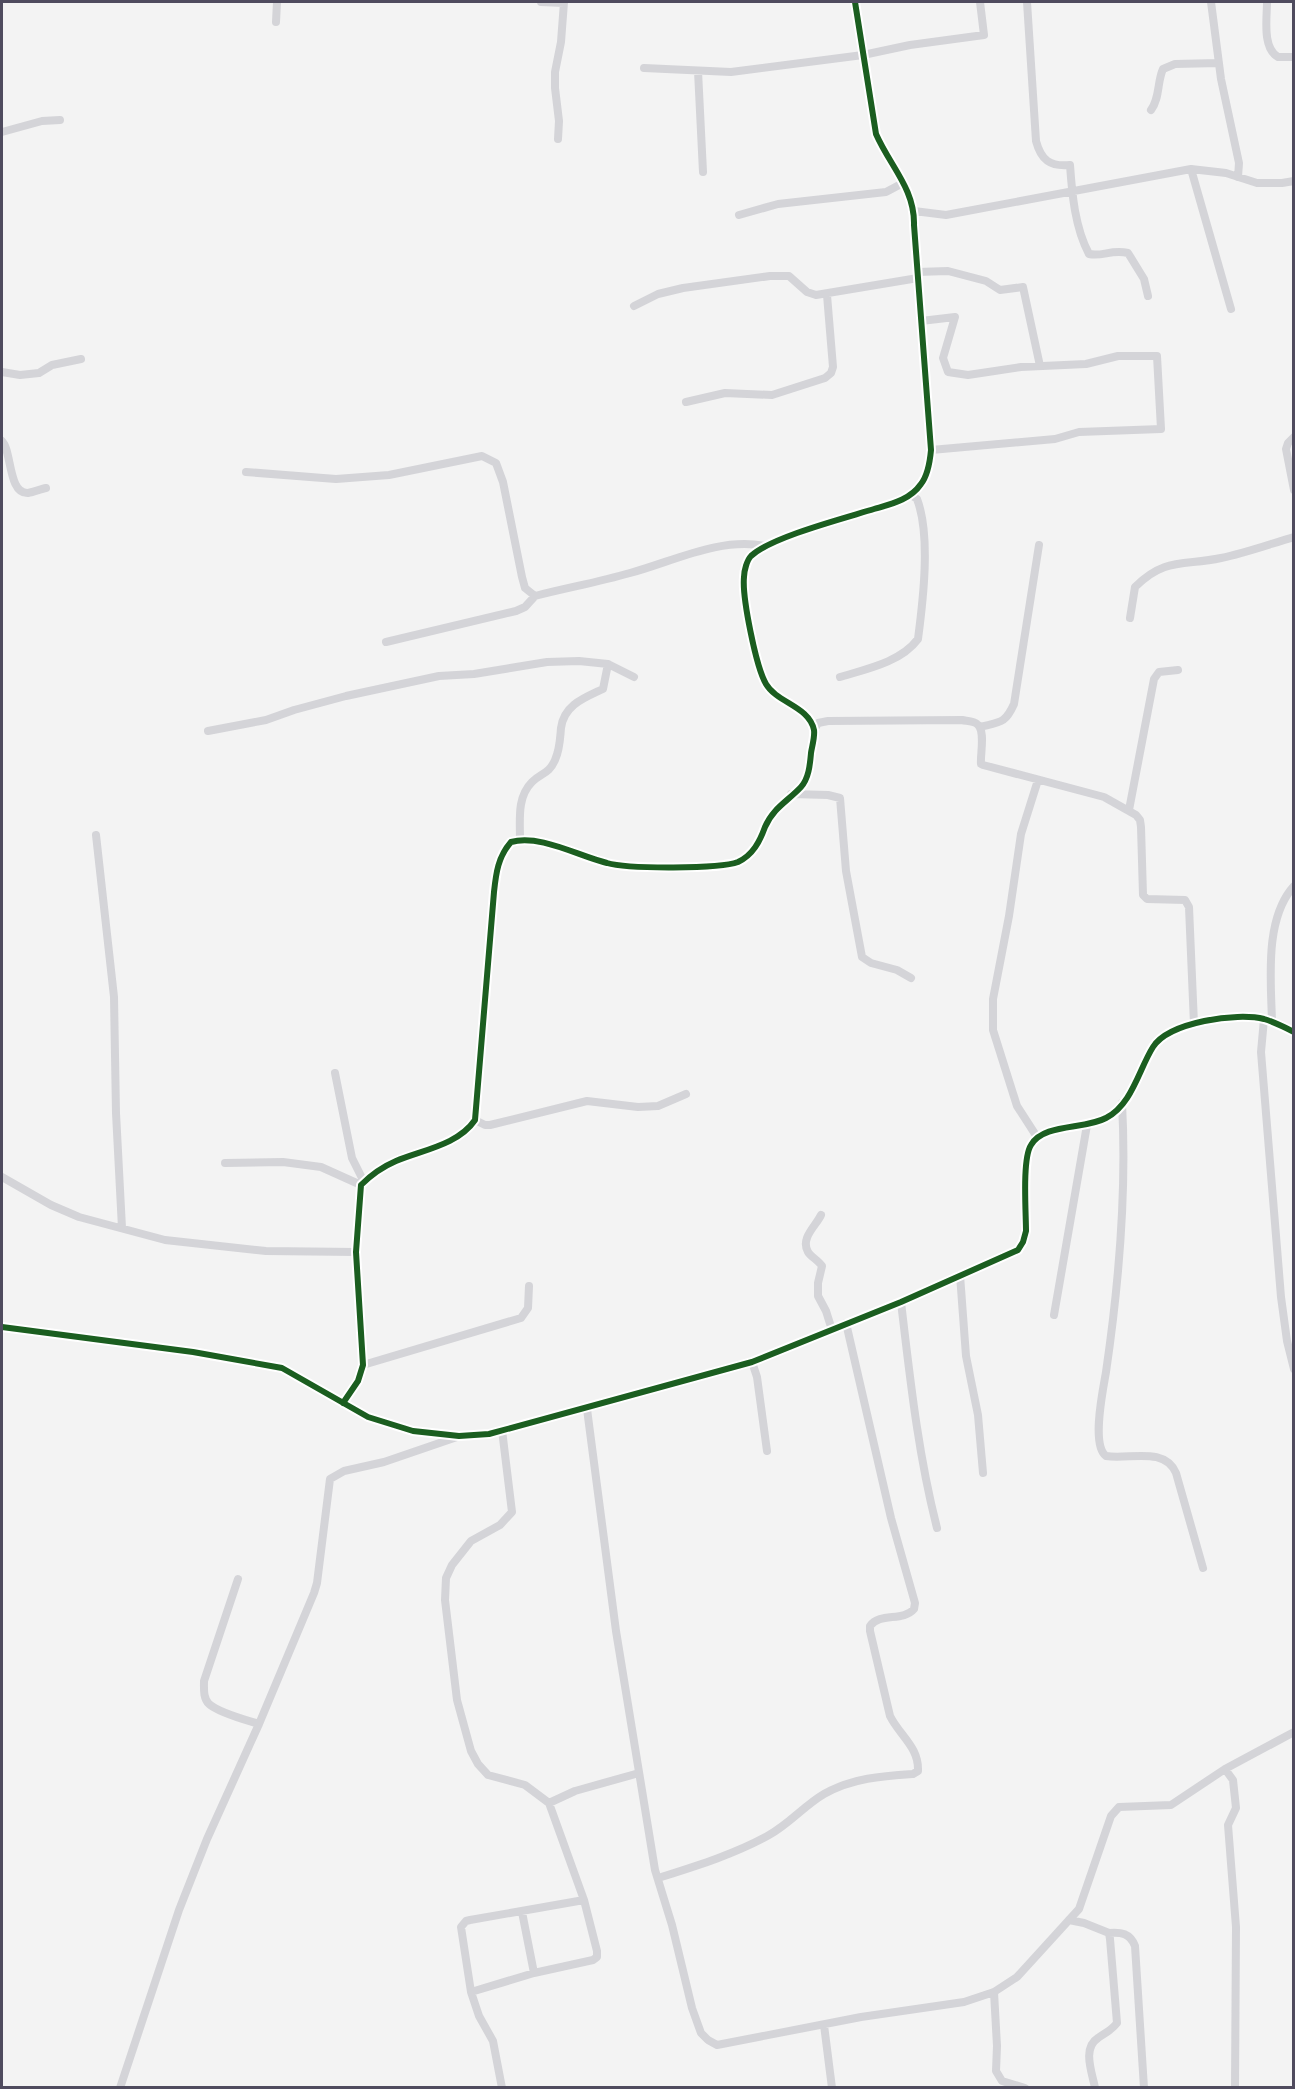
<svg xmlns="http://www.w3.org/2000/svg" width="1295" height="2089" viewBox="0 0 1295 2089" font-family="'Fira Sans',sans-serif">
	<rect width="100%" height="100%" fill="#f3f3f3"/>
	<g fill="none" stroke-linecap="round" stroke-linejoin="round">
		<path stroke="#d4d4d8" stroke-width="8" d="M541,2L564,3
			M1027,2L1036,141C1041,160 1050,167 1070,165C1072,194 1075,228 1089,254C1103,257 1111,249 1128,253L1144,279L1148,296
			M1211,2L1221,79L1239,163L1238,177
			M1267,2C1267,18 1262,48 1278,57H1294
			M276,22L277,2
			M644,68L731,72L863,55L910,45L984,35L980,2
			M698,71L703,172
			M1151,110C1160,98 1157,82 1163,69L1175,64L1218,63
			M2,132L42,121L60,120
			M558,139L559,121L555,88V72L561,42L564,2
			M1191,169L1231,309
			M914,211L946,215L1191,169L1226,173L1257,183H1282L1294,181
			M739,215L778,204L886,192L903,183
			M917,272L948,271L986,281L1000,290L1023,287L1040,366
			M634,306L658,294L683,288L770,276H789L807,292L816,295L918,278
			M921,321L955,317L943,358L948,372L968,375L1021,367L1086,364L1118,356H1157L1161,429L1079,432L1055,439L931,450
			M2,372L20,375L39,373L52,365L81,359
			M686,402L725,393L772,395L825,378L831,373L833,367L827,295
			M1294,437L1288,443L1286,449L1294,490
			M2,441C12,451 8,494 28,493C34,492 41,489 46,488
			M246,472L336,479L389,475L482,456L496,463L503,482L522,577L525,588L535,596
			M1130,618L1135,587C1165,557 1184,566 1221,558C1245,553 1270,544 1294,537
			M386,642L516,611L525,607L535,596C566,588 599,582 630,573C674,561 720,537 765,546
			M840,677C867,669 901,662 918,639C923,601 931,535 917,499L911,495
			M980,727C1000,722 1005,724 1014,704L1039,545
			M814,730L818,723L828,721L962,720C966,721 974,721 977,724C986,730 980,754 981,764L983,765L1104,797L1136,815L1140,820L1141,827L1143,895L1147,899L1185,900L1189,907L1194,1024
			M208,731L266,720L294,710L346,696L439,676L474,674L547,662L579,661L608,664L634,677
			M791,794L828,795L840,798L846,871L862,957L871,963L897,970L911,978
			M1129,810L1154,679L1159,672L1178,670
			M96,835L114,997L116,1113L122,1228
			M520,839C520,819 517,797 532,782C541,773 549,774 555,760C560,749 560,739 561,728C564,705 584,698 603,689L608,664
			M1264,1019L1261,1052L1281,1297L1287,1341L1294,1369
			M1272,1022C1271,981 1264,919 1294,886
			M335,1073L352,1158L364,1182
			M1122,1103C1127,1193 1119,1283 1106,1372C1103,1390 1091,1445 1106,1456C1129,1460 1164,1446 1176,1473L1203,1568
			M475,1120L485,1125H490L587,1101L638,1107L658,1106L686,1094
			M1037,1137L1017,1106L993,1030V999L1009,916L1021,834L1038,780
			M225,1163L283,1162L321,1167L361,1185
			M2,1177L51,1205L79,1217L165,1240L266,1251L356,1252
			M821,1215C816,1226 800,1238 808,1252C811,1257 818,1260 822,1266L818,1283V1296L826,1311L832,1330
			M960,1275L966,1356L978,1415L983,1473
			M901,1302C910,1378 918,1454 937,1528
			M1054,1315L1087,1125
			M2,1327L193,1352L282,1368L368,1417L413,1431L459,1436L489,1434L752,1362L901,1302L1018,1250L1023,1242L1026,1231C1026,1212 1022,1159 1031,1145C1044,1123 1084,1130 1106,1118C1132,1105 1139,1069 1153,1047C1169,1022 1237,1012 1264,1019C1274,1022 1284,1027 1294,1032
			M752,1362L757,1377L767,1451
			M363,1365L521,1318L528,1308L529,1286
			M343,1403L358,1381L363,1365L356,1252L361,1185C371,1175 382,1167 396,1161C422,1150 458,1145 475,1120L494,892C496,873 498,857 511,842C540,834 578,856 607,863C627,869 720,869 738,862C753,855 760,841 765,827C773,808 788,801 801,787C809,778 810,764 811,753C812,746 815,737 814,730C809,706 777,703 766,684C756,667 742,597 744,577C744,571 747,560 751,556C771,537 845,518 874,509C891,504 910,500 921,484C928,475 930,461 931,450L914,225C915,189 890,166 876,134L855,2
			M587,1409L616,1631L655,1870L672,1925L692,2008L701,2033L708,2040L717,2045L861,2017L964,2002L994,1992L1017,1977L1079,1909L1111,1816L1119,1807L1171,1805L1225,1769L1294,1732
			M502,1430L512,1512L500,1525L471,1541L452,1565L446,1578L445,1600L457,1700L471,1751L478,1764L488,1775L525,1785L549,1803L584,1900L470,1920L466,1921L461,1927L471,1992L479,2016L493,2041L502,2088
			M238,1579L204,1681C204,1689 203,1698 209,1704C219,1713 246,1720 259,1724
			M1225,1769L1233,1780L1236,1808L1228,1825L1236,1927L1235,2088
			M549,1803L575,1791L639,1773
			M658,1878C696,1866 735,1854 769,1835C789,1824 805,1805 824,1794C852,1778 883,1776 913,1774L918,1771C919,1747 900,1736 890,1716L870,1631V1626C880,1612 903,1622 914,1609L915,1603L891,1518L846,1323
			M522,1912L534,1973
			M1069,1920L1084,1923L1109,1933L1110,1939L1117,2023C1112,2030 1105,2033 1098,2038C1082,2048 1092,2072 1095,2088
			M1109,1933C1121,1932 1130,1933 1135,1946L1144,2088
			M471,1992L534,1973L593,1960L597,1957V1951L584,1900
			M994,1992L997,2046L996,2071L1002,2081L1025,2088
			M824,2025L832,2088
			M120,2088L179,1910L207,1839L259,1724L314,1593L317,1583L330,1479L344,1471L384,1462L457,1437"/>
		<defs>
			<path id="cycleway" d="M2,1327L193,1352L282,1368L368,1417L413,1431L459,1436L489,1434L752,1362L901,1302L1018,1250L1023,1242L1026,1231C1026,1212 1022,1159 1031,1145C1044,1123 1084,1130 1106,1118C1132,1105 1139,1069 1153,1047C1169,1022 1237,1012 1264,1019C1274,1022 1284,1027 1294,1032
				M343,1403L358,1381L363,1365L356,1252L361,1185C371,1175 382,1167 396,1161C422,1150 458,1145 475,1120L494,892C496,873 498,857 511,842C540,834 578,856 607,863C627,869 720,869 738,862C753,855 760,841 765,827C773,808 788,801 801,787C809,778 810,764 811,753C812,746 815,737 814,730C809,706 777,703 766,684C756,667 742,597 744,577C744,571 747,560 751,556C771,537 845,518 874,509C891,504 910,500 921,484C928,475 930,461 931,450L914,225C915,189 890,166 876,134L855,2"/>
		</defs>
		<use href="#cycleway" stroke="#fff" stroke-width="10"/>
		<use href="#cycleway" stroke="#1b5e20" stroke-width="6"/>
	</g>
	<rect width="1295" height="2089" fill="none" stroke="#4f4b5e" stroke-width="6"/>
</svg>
